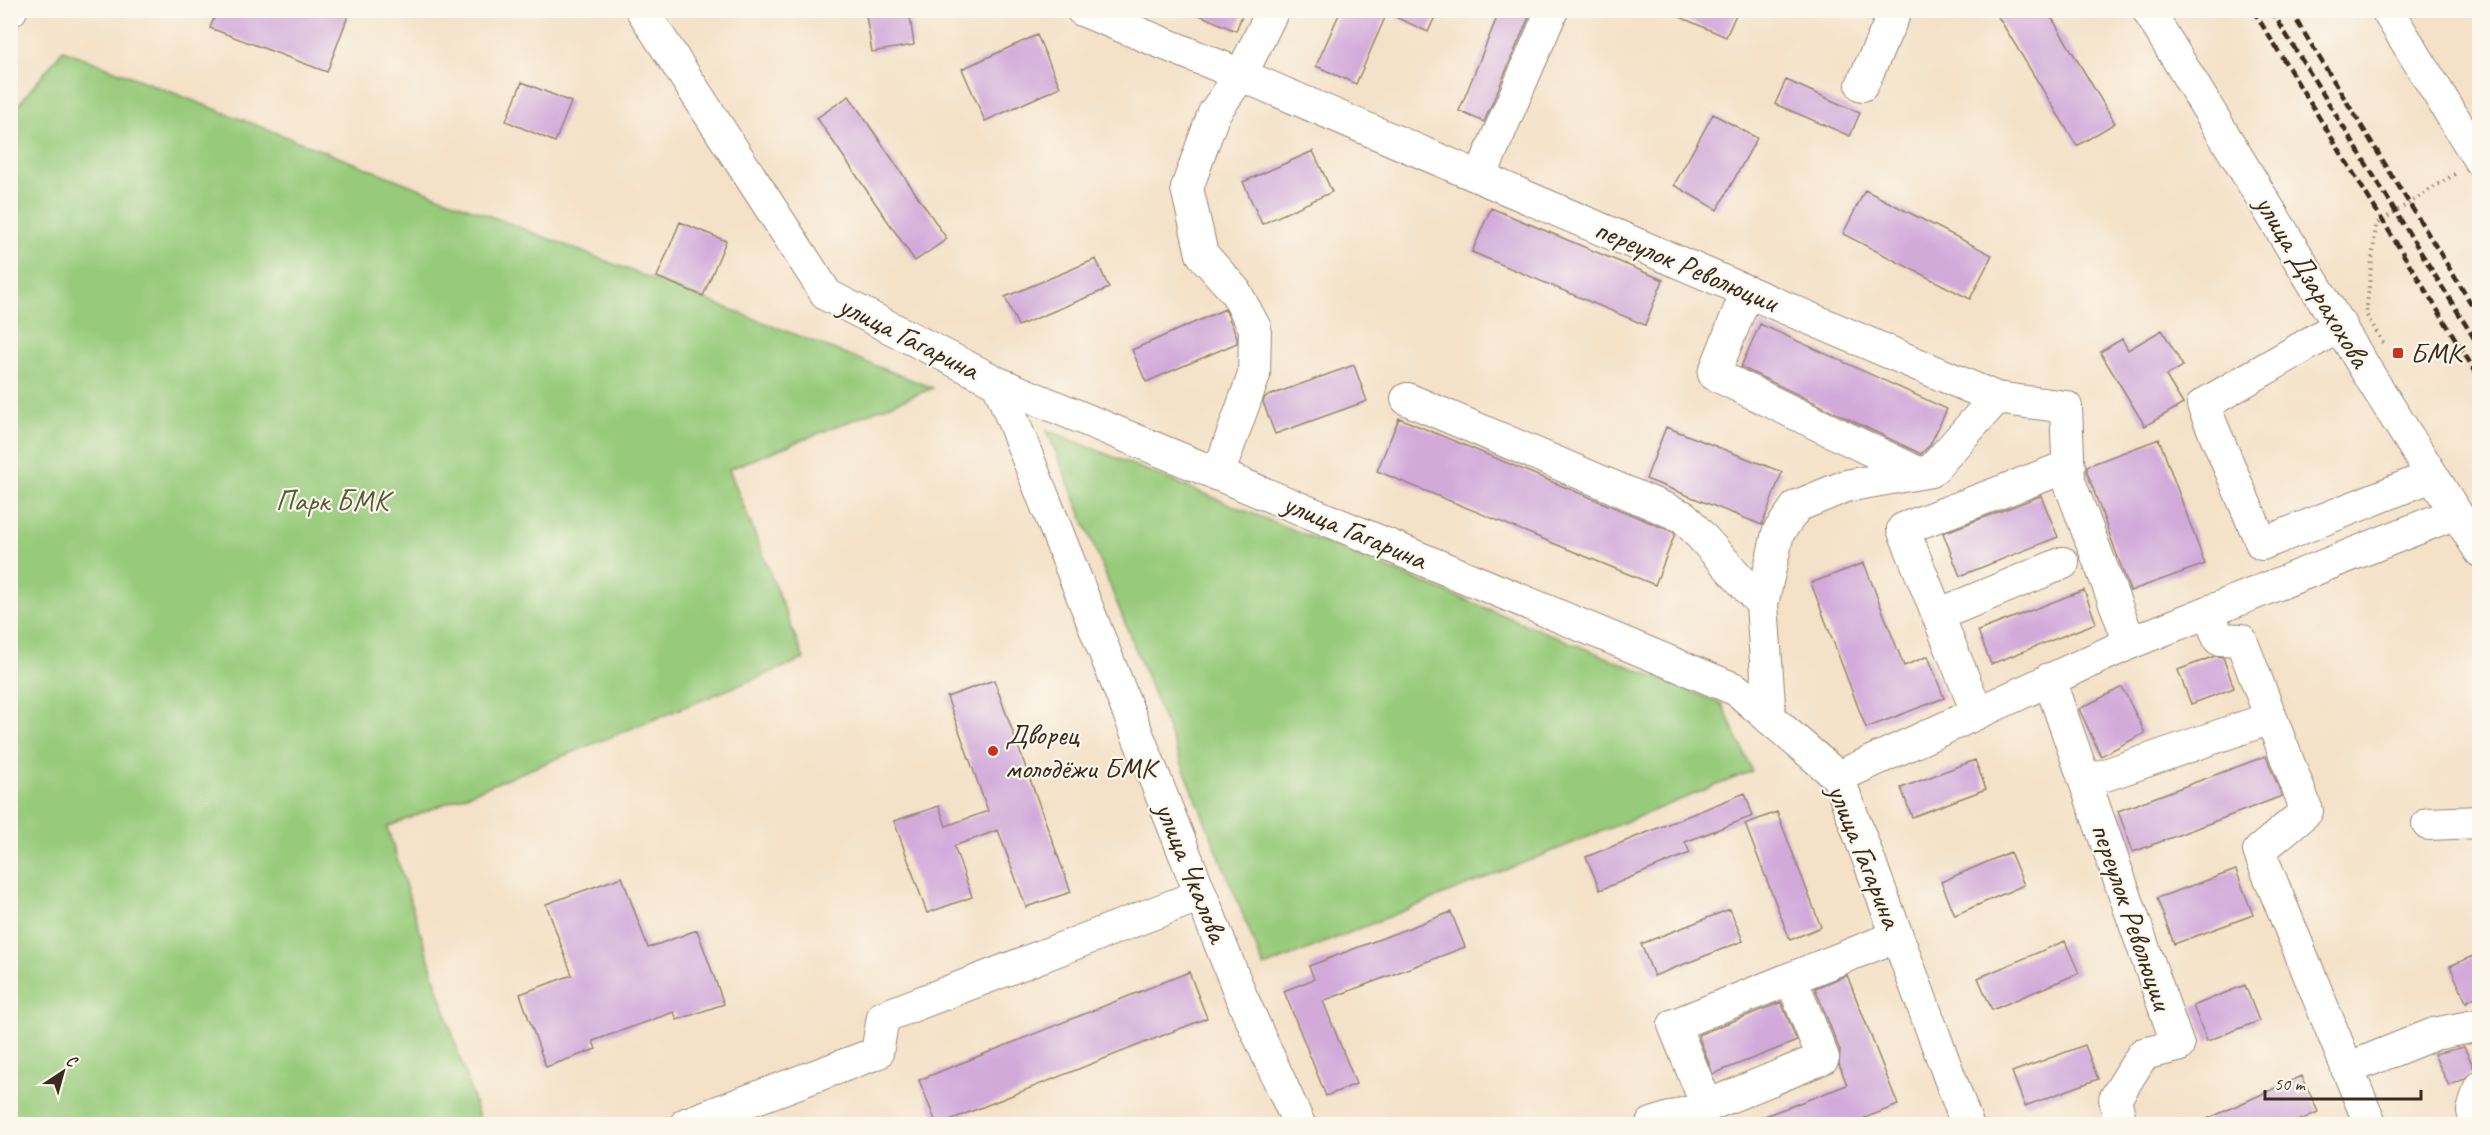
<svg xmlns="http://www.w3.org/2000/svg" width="2490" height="1135" viewBox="0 0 2490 1135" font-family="Caveat,sans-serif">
	<rect width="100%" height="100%" fill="#fbf7ec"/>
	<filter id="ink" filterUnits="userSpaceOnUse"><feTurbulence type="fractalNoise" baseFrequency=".0167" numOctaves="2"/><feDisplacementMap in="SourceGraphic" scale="12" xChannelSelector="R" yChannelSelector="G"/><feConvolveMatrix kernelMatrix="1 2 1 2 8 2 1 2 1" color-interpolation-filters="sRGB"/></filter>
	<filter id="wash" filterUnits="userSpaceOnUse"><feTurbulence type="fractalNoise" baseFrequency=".008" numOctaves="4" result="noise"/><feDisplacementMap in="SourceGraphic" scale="24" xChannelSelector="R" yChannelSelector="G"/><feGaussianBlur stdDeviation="1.35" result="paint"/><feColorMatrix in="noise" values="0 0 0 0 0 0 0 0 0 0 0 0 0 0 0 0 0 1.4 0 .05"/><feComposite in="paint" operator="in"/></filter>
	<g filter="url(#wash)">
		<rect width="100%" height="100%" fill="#f4e1c7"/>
		<path fill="#97ca7a" stroke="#697a4c" stroke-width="1.5" d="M63,50L933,388L729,469L804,659L387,827L481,1124H11L10,115Z
			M1047,430L1722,704L1752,771L1264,967Z"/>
		<g id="blocks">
			<path fill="#d1aada" d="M217,10H333L348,16L327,72L210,28Z
				M865,10H909L914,45L872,52Z
				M1188,10H1244L1236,31Z
				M1341,10H1438L1428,32L1387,13L1356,84L1316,66Z
				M1500,10H1532L1484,122L1459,111Z
				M1664,10H1738L1726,37Z
				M1994,10H2047L2115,123L2077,146Z
				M1037,35L1060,87L985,121L962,69Z
				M1786,80L1860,113L1850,136L1775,104Z
				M522,82L571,102L555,142L506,121Z
				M849,96L947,239L915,261L817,118Z
				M1713,114L1757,138L1717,210L1674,185Z
				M1313,151L1332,192L1262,224L1243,182Z
				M1865,190L1992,255L1970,299L1843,234Z
				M1491,208L1663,280L1645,325L1472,252Z
				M680,222L726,241L703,296L657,277Z
				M1096,259L1109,288L1018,326L1005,297Z
				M1225,309L1237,337V343L1146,382L1132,350Z
				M1760,324L1947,409L1930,445L1921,454L1741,367Z
				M2162,330L2183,366L2166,376L2183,404L2145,426L2100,352L2122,339L2128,350Z
				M1354,365L1367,401L1275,434L1263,402L1265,397Z
				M1399,418L1673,532L1675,534L1655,585L1377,471Z
				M1666,427L1782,472L1762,525L1646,479Z
				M2159,439L2205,564L2130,591L2087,472V466Z
				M2041,496L2058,537L1960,576L1943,533Z
				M1864,563L1904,666L1928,656L1944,698L1866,728L1811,583Z
				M2084,590L2096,623L1991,664L1978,631Z
				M2215,656L2223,657L2234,688L2191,704L2178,670Z
				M994,680L1071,892L1026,907L998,830L954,846L972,897L927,913L894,821L939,806L946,826L988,811L947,697Z
				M2122,687L2145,733L2101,756L2079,709Z
				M2266,756L2282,796L2133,852L2118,811Z
				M1975,760L1986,789L1912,817L1901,788Z
				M1745,793L1753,816L1685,842L1690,853L1600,890L1586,857Z
				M1777,812L1821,927L1790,940L1745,824Z
				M2010,852L2024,885L1955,915L1941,882Z
				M2236,870L2253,915L2174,944L2157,898Z
				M622,877L648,948L697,930L724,1004L677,1020L674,1012L593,1041L596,1049L546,1067L520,994L572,975L546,904Z
				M1730,909L1743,941L1654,976L1641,944Z
				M1451,912L1465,947L1323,1001L1356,1084L1326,1096L1284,991L1314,979L1309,966Z
				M2065,941L2079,973L1992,1010L1978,978Z
				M2480,953V995L2466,1002L2450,966Z
				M1189,972L1207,1018L937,1125L919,1080Z
				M1847,975L1898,1105L1847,1125H1746V1123L1847,1085L1839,1064L1840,1051L1815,988Z
				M2245,985L2259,1021L2207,1041L2193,1006Z
				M1781,1002L1797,1041L1713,1074L1698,1035Z
				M2085,1045L2098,1079L2025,1106L2012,1072Z
				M2464,1047L2475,1070L2464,1079L2449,1086L2434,1054Z
				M2302,1076L2318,1112L2290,1125H2194Z"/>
		</g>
	</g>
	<g filter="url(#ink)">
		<use href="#blocks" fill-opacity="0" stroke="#988672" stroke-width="1.5"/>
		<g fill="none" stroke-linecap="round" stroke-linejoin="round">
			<defs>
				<path id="minor" d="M642,10L827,295L998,383L1737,690L1838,777L1967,1124
					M1082,10L1241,75L1996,398L2066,407L2069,481L2130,643
					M2148,10L2374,383L2480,551
					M2387,10L2480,161
					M10,11L11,10
					M1862,85L1896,10
					M1480,177L1552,10
					M1747,291L1714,374L1918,473
					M2341,325L2203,405L2262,544L2432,476
					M998,383L1241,996L1299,1124
					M1407,399L1684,517L1762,604
					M1218,475L1254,375L1255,328L1235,291L1202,254L1187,188L1214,113L1241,75L1273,10
					M2208,612L2219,639L2241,640L2307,811L2259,851L2370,1124
					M1938,615L2063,563
					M2049,679L2178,1046L2143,1054L2115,1099L2121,1124
					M1977,712L1903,529L2069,466
					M1770,719L1762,604L1778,533L1797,506L1846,486L1931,471L1996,398
					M1838,777L2130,643L2456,513
					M2085,782L2271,718
					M2428,824L2480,822
					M2347,1069L2434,1034L2480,1025
					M1707,1106L1823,1058L1791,978
					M686,1124L877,1053L883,1017L1201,895
					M1652,1124L1707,1106L1674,1025L1897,936
					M2476,1124L2473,1111L2480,1087"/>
			</defs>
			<use href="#minor" stroke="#988672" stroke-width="34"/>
			<path stroke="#988672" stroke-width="4" stroke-dasharray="1.5 4.5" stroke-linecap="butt" d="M2383,343L2366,314L2376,224L2458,172"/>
			<use href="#minor" stroke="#fff" stroke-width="32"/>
			<path stroke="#3b2a1e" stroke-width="4.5" stroke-dasharray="9 4.5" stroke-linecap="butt" d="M2253,10L2480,379
				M2271,10L2480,348
				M2290,10L2480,318"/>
		</g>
	</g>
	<g fill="#c8321e" stroke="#fbf7ec" stroke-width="2">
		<rect x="2392" y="347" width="12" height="12" rx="3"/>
		<circle cx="993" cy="751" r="6"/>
	</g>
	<g text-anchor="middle" stroke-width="4.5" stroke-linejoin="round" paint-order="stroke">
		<g font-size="30" fill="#3b2a1e" stroke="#fbf7ec">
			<text transform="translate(1686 265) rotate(23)" y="10">переулок Революции</text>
			<text transform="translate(2313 281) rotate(59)" y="10">улица Дзарахохова</text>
			<text transform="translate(909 337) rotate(27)" y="10">улица Гагарина</text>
			<text transform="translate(1355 531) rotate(23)" y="10">улица Гагарина</text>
			<text transform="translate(1865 856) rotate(68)" y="10">улица Гагарина</text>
			<text transform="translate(1192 872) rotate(68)" y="10">улица Чкалова</text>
			<text transform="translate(2132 916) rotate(71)" y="10">переулок Революции</text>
		</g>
		<g font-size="30" fill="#3b2a1e" stroke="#fbf7ec" text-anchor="start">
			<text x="2410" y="363">БМК</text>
			<text x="1005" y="744">Дворец<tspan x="1005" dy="34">молодёжи БМК</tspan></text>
		</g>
		<g font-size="30" fill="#575a3a" stroke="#fbf7ec">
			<text x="332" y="510">Парк БМК</text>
		</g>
	</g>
	<rect width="2490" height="1135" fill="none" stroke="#fbf7ec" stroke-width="36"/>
	<g transform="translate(63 1072) rotate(36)" stroke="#fbf7ec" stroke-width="4.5" paint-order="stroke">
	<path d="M0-4.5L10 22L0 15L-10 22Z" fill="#3b2a1e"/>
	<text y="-9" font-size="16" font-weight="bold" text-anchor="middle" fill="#3b2a1e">С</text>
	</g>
	<path d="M2265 1090v9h156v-9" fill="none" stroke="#3b2a1e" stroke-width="3"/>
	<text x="2274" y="1090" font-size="18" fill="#3b2a1e" stroke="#fbf7ec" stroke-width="4.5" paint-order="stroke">50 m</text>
</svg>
